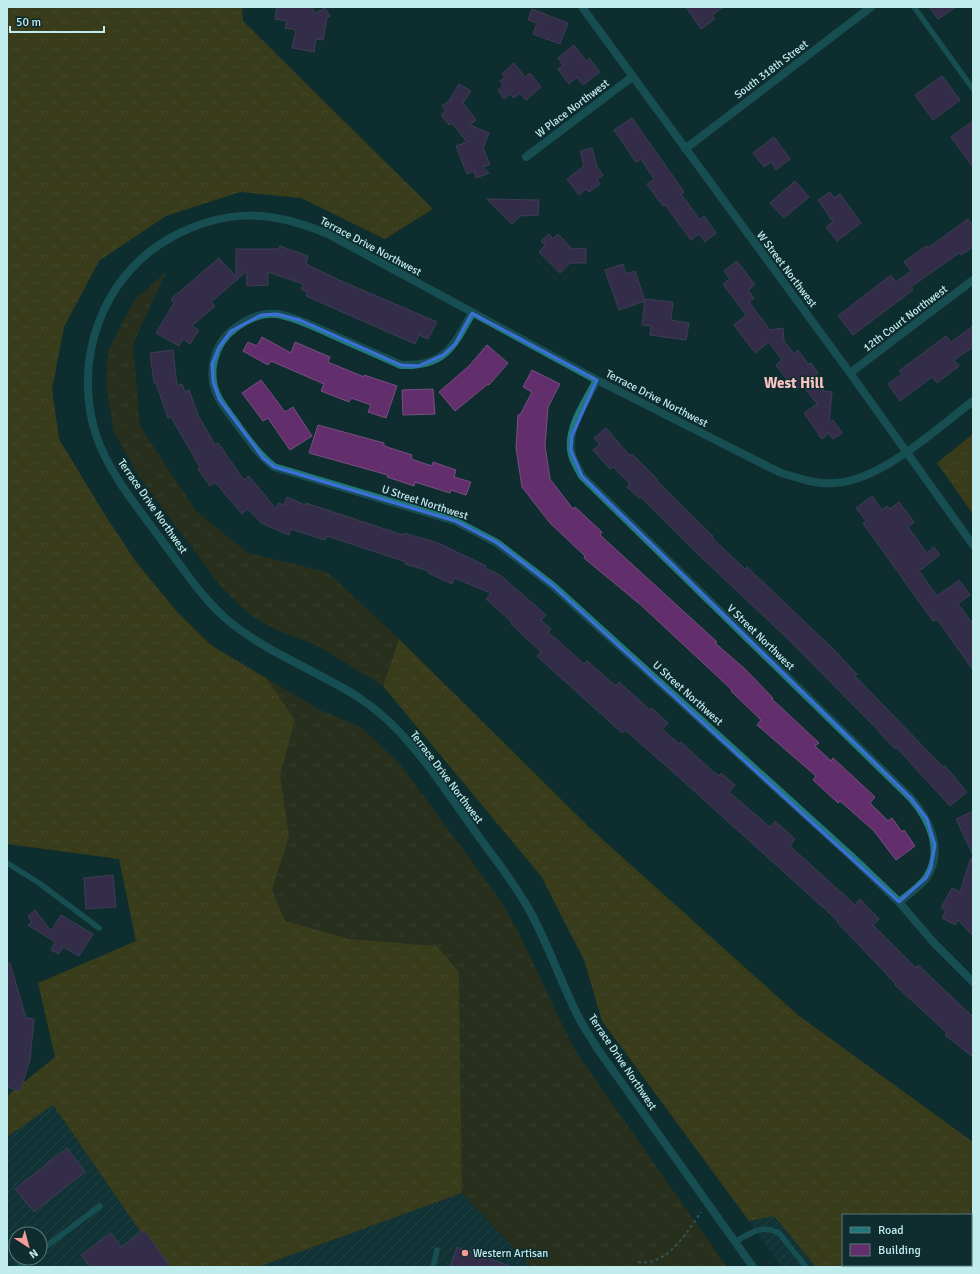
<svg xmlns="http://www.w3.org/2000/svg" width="980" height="1274" viewBox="0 0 980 1274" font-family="Signika,sans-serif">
	<defs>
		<pattern id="industrial-furrows" width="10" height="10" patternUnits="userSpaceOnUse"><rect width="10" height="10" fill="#183a3d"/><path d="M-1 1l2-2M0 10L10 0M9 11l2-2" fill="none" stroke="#385759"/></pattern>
		<pattern id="grass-tufts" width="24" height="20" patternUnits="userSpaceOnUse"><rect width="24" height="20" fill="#483308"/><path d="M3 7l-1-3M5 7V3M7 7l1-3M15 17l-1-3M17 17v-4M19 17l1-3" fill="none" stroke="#61512c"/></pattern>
		<pattern id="forest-crowns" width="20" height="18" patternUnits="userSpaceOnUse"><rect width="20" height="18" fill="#6e4e02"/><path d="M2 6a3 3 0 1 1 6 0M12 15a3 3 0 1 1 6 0" fill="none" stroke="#816827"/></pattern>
	</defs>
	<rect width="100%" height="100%" fill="#0f2d2f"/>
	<path fill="url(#industrial-furrows)" fill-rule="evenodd" d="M53,1105L165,1267H7V1137ZM16,1234H40V1258H16Z
		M462,1193L532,1267H258Z
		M774,1216L806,1256L816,1267H781L749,1221Z"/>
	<path fill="url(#grass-tufts)" d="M166,272L133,344L140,426L196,511L248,553L327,572L399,639L383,686L318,646L277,630L255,618L235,601L218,583L136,472L113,429L106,381L108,351L134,300Z
		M266,678L320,710L361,727L400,764L498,897C529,946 549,1001 576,1052L727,1267H532L462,1193L459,972L437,946L350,939L285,921L272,890L289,836L280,775L295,720Z"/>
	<path fill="url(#forest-crowns)" fill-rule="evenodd" d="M7,7H242L243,21L433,209L385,239L301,198L240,192L166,216L99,261L64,327L52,389L59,439L105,515L136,562L178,613L212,646L266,678L295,720L280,775L289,836L272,890L285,921L350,939L437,946L459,972L462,1193L258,1267H165L53,1105L7,1137V1096L55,1057L38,983L136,941L119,859L7,844Z
		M973,434V514L937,463Z
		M399,639L592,830L798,1015L973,1142V1267H816L774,1216L749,1221L602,1021L584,960L541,876L383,686ZM843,1215H971V1265H843Z"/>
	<path fill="#622e6c" stroke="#784f80" d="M277,7H311L316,13L325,8L330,16L327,18L323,40L316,39L314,52L292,48L296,30L285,28L287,21L275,19Z
		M686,7H724L712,15L715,19L701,29Z
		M929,7H956L938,19Z
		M532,9L568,23L560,44L533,34L537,23L528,20Z
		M574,45L586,61L589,58L600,72L583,85L577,77L569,84L558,69L563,65L558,58Z
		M514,63L525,77L530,73L541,87L526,100L520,93L514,98L510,94L504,99L498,90L503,86L500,81L505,77L502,74Z
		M942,76L960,100L933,120L915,95Z
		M459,84L471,91L463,103L476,120L470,125L489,133L483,148L490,165L483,167L489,173L476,178L474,171L467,174L456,146L467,142L452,123L449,125L441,115L446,111L442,106L449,101Z
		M632,118L684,192L681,194L700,220L704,216L716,233L705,242L699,234L691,240L665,205L663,206L647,184L654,179L641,159L636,162L614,130Z
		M973,121V167L951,137Z
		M774,137L790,159L776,170L771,162L764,167L753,153Z
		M592,148L597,167L603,175L597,180L600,184L589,192L586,189L579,195L567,179L584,166L580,151Z
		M795,181L809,197L784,218L770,203Z
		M830,192L834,198L840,194L861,223L837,241L826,227L833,222L818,200Z
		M487,199L539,200L538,215L520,216L512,224Z
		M968,219L973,226V247L961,255L959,253L911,287L913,290L853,335L838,316L891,275L896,282L911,271L904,262L926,246L928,248Z
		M549,234L553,239L558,234L572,249L586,248V263H570L560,273L539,252L545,245L541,241Z
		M280,246L308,256L306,264L339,280L437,322L428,339L419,335L415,344L306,296L308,292L301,289L303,284L268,272V285L247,286V271L211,302L215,306L192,326L199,330L190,344L183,339L179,346L156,333L174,303L171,299L219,258L236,277V249H279Z
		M737,261L755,285L748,290L754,298L749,302L770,330L783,328L784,341L794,354L798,350L808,364L811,363L818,373L814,377L824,391L832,392L829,423L833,420L842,433L833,439L828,432V434L822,439L804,413L817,404L802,385L795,390L776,365L782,360L769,342L755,353L734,325L746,315L723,284L730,279L724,271Z
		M623,264L626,274L635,271L645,301L619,310L605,270Z
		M645,299L673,302L671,320L689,323L686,340L650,335L651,326L642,325Z
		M973,326V347L954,360L959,366L937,383L932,377L900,401L888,384L902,374L899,371L946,336L951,342Z
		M262,337L291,353L295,342L330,357L328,362L364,377V375L397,386L386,418L368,412L371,405L351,398L349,402L321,391L324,384L271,361L268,365L243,351L248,342L257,346Z
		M487,345L508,363L489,385L488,384L455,411L439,392L469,366Z
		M173,350L177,386L182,384L185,392L189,390L198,415L215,445L218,443L244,480L249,476L276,509L278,503L284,505L287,497L305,505L306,503L403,535L404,533L438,543L486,566L485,568L500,575L546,615L541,620L551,629L548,632L584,664L587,661L616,686L619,682L650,710L652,708L668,723L662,729L679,744L681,742L710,769L719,776L721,773L735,785L729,792L770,827L775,821L795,839L790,846L855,905L860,899L879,919L873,925L916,968L918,965L973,1017V1057L945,1035L947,1033L895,985L896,984L837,922L838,921L681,779L625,730L622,733L537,656L541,652L511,624L512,622L486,599L491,593L454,578L452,584L428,573L429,571L405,564L406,562L327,536L325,540L291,529L289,535L261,523L248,509L242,514L215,482L210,486L198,469L200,467L171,417L168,418L156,383H154L150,353Z
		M532,370L560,384L548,407L545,446L550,479L573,509L575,507L602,532L600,535L717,642L715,643L745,669L773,698L772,699L819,743L815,746L831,761L833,758L875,797L870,803L888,821L892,818L902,832L904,830L915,846L896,860L874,831L840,801L838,803L813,780L816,776L757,725L761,720L731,691L732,690L642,606L584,558L585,556L550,523L522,487L516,448L518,415H520L532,392L523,387Z
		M261,380L285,412L293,407L312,436L290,450L268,418L263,421L242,393Z
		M433,389L435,414L403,415L402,390Z
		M318,425L384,443V446L412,455L411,459L432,466L433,462L456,470L454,477L471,482L466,495L451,490L450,493L415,482L414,486L387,477L388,475L309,453Z
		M606,428L630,456L632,454L658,480L657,481L688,512L713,536L712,538L745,569L747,567L830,646L857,674L855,676L943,767L945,766L967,792L950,806L896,747L895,749L872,724L787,638L700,556L641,497L639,498L627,487L630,484L613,467L610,469L593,450L600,445L594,438Z
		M872,496L882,510L887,506L890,509L899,502L914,522L908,527L927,553L934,547L940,555L919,571L937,596L959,580L970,595L958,604L973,624V670L937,619L933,621L863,523L866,521L856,508Z
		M973,811V855L956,819Z
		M971,858L973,859V936L958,920L955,925L942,918L946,910L941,908L952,888L960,892Z
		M113,875L116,907L86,909L84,878Z
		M35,910L51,931L61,915L93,934L79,956L63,947L59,954L51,950L55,942L28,925L32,922L28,916Z
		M7,963H10L26,1018L34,1019L30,1060L20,1091L7,1087Z
		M67,1148L85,1172L34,1212L15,1189Z
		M144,1230L171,1267H90L81,1255L111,1233L121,1247Z
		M457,1247L510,1266V1267H450Z"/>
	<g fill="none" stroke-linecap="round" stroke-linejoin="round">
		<path stroke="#5b7f81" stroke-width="2" stroke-dasharray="3 3" stroke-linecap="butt" d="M638,1262C667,1267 687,1232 701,1212"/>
		<path stroke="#21777c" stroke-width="5.5" d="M914,7L973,89
			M7,863L39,883L99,928
			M735,1242C750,1233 762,1224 779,1233L806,1267
			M40,1251L100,1206
			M19,1267L31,1258
			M433,1267L437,1250"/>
		<path stroke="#21777c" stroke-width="8" d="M582,7L850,373L973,545
			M685,149L871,7
			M526,157L632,77
			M472,313C453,347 444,367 401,365C377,354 353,344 329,333C313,326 295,317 277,314C262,312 247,319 235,328C213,344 206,375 219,399C224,408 232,417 238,426C249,441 260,456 274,467L455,521L497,543L553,586L853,858L899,902L934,943L973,982
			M850,373L973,280
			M597,380C587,400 568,426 571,450C572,460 578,468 582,476L911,798C930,820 944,850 927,877C920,887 908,895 899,902
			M753,1267L597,1048C590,1036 582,1025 576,1012C560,979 548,945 531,913C514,881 490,853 469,823C451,798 433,770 412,746C397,728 378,710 358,697C314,669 264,652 224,617C200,595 182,567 163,542C139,509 109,474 96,435C72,360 102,275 172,237C226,208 272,210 328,234L597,380L781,473C799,478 816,485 835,483C882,480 936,429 973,401"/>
	</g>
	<path d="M0 0H980V1274H0ZM472,313L597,380L572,436L571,450L582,476L911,798L927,819L935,845L931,868L926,878L899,902L553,586L497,543L455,521L274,467L263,458L219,399L213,382L212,364L219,347L231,331L261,315L277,314L300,320L401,365L418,366L443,355L455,344Z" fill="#0f2d2f" fill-opacity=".55" fill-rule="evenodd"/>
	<path fill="none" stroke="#3e6edc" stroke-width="3" stroke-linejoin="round" d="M472,313L597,380L572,436L571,450L582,476L911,798L927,819L935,845L931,868L926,878L899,902L553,586L497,543L455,521L274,467L263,458L219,399L213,382L212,364L219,347L231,331L261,315L277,314L300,320L401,365L418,366L443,355L455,344Z"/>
	<circle fill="#f59b99" stroke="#0f2d2f" stroke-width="1.5" cx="465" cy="1253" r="4"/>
	<g text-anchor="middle" stroke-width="3" stroke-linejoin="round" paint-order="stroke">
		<g font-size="11" fill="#c1ecee" stroke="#0f2d2f">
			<text transform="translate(771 69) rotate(-37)" y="4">South 318th Street</text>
			<text transform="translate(572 108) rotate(-37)" y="4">W Place Northwest</text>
			<text transform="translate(371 246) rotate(28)" y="4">Terrace Drive Northwest</text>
			<text transform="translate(787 269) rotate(53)" y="4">W Street Northwest</text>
			<text transform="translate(905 318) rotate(-37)" y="4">12th Court Northwest</text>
			<text transform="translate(657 398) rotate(27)" y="4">Terrace Drive Northwest</text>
			<text transform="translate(425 502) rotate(18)" y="4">U Street Northwest</text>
			<text transform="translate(153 506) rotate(55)" y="4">Terrace Drive Northwest</text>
			<text transform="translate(761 637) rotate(44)" y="4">V Street Northwest</text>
			<text transform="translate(688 693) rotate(42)" y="4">U Street Northwest</text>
			<text transform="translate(447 777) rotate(53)" y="4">Terrace Drive Northwest</text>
			<text transform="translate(623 1062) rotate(56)" y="4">Terrace Drive Northwest</text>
		</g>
		<g font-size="11" fill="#c1ecee" stroke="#0f2d2f" text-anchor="start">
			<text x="473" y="1257">Western Artisan</text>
		</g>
		<g font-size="15" font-weight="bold" fill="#f8c4c2" stroke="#0f2d2f">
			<text x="794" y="388">West Hill</text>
		</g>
	</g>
	<rect width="980" height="1274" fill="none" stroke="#c1ecee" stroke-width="16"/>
	<rect x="842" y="1214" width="130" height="52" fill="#0f2d2f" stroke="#56797b"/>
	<rect x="850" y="1227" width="20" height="6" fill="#21777c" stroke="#56797b"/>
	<text x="878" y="1234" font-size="12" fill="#c1ecee">Road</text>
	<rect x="850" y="1244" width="20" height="12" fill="#622e6c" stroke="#56797b"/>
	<text x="878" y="1254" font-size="12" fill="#c1ecee">Building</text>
	<g transform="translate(28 1246) rotate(144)"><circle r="19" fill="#0f2d2f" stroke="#56797b"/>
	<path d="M0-3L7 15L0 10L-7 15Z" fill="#f59b99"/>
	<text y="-6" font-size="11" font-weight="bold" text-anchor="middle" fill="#c1ecee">N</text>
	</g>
	<path d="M10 26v6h94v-6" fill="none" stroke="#c1ecee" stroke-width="2"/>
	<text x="16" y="26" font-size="12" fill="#c1ecee" stroke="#0f2d2f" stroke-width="3" paint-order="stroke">50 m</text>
</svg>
